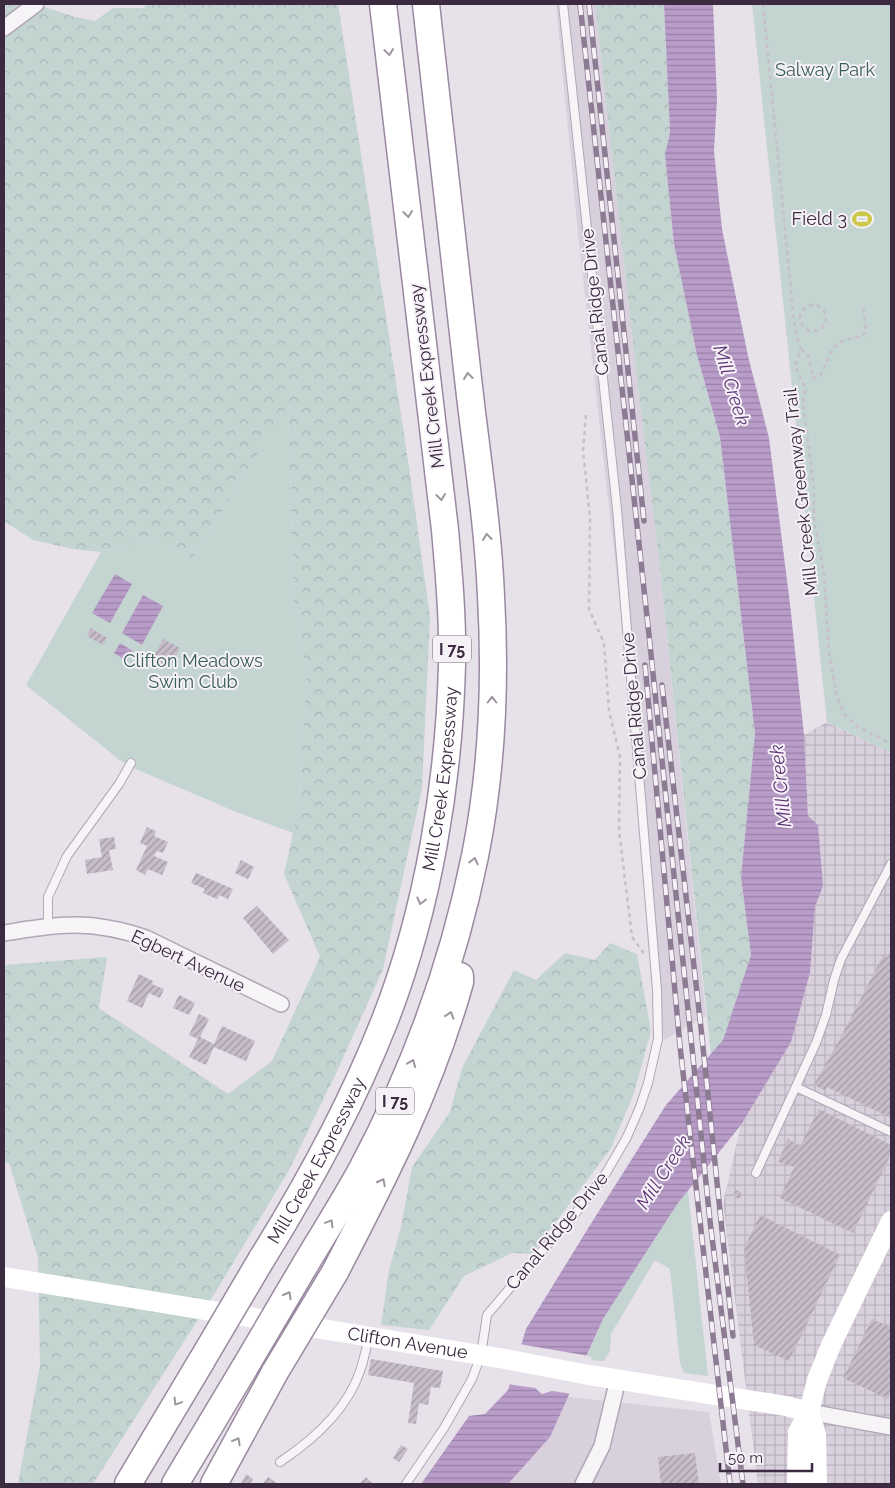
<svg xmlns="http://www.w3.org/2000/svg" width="895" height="1488" viewBox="0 0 895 1488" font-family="Raleway,sans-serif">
	<defs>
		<pattern id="industrial-grid" width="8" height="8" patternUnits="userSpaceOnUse" patternTransform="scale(1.25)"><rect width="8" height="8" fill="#d8d0dc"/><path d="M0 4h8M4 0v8" fill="none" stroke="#bab3be"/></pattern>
		<pattern id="forest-crowns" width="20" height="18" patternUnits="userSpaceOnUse" patternTransform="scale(1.25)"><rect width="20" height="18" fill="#c3d4d1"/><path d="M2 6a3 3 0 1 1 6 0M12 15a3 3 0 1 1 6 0" fill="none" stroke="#a8b6b5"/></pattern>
		<pattern id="water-rules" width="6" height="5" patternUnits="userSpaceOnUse" patternTransform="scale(1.25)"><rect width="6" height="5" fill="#b99dc9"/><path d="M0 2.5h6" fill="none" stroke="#9880a5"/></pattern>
		<pattern id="building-hatch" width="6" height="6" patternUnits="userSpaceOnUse" patternTransform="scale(1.25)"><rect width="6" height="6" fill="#c6bcca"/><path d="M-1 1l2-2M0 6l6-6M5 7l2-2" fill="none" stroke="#a299a6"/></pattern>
	</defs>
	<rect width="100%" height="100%" fill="#e7e1ea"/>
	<path fill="#d8d0dc" d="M556,4H595L636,370L658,552L706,1016L664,1040L636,791L622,622L579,243Z
		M568,1397L709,1412L721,1484H508L550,1437Z"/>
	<path fill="url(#industrial-grid)" d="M827,722L891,753V1484H758L723,1203L741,1125L791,1042L810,973L815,907L823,886L808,816L804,735Z"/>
	<path fill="#c3d4d1" d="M752,4H891V753L827,722Z
		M288,404L294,607L307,673L298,810L293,833L234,811L131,767L121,761L26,685L101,552L150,538L192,559Z
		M688,1191L708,1376L684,1373L680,1363L670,1269L655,1260L611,1334L610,1351L604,1361L591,1360L592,1357L587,1356L603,1319L678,1203Z"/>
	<path fill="url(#forest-crowns)" d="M4,4H28L4,22Z
		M147,4H338L409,467L430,617L422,788L383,969L338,1069L289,1170L218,1288L93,1484H18L40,1365L38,1258L9,1163L4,1162V965L107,957L99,1008L228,1094L272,1061L320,957L284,874L298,810L307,673L294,607L288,405L192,559L150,538L101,552L73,549L33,540L4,521V33L38,5L75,17L95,21L113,8H144Z
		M595,4H664L670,132L665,155L674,244L697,355L720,437L755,733L741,877L751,955L723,1040L711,1054L658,552L636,370Z
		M610,943L637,954L651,1031L634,1093L611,1148L532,1254L512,1253L464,1276L429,1330L381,1325L389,1270L401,1227L412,1167L450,1112L462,1068L514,970L536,980L565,953L595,960Z"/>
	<path fill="url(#water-rules)" d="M664,4H713L717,99L714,151L722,229L748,356L769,438L790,604L804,735L808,816L818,825L823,886L815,907L810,973L791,1042L741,1125L678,1203L603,1319L550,1437L508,1484H421L469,1416L485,1414L508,1390L526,1329L592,1222L666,1105L723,1040L751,955L741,877L755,733L720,437L697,355L674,244L665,155L670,132Z
		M115,574L132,584L110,623L92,613Z
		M143,595L163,606L142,645L122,633Z
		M120,643L133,651L127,661L114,653Z"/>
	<path fill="#e7e1ea" d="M519,1344L589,1356L572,1394L552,1391L542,1394L535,1388L507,1384Z"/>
	<path fill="url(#building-hatch)" d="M91,628L107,638L103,645L87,636Z
		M163,639L180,648L170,668L153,658Z
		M147,827L156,831L154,836L168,842L163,853L157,851L154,856L168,862L162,875L148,869L145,875L136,870L147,846L140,843Z
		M114,837L116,849L109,850L113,870L87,874L85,860L102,857L99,839Z
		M241,860L254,867L248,879L235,873Z
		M196,873L233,889L228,899L219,895L217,899L203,893L205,889L191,883Z
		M257,906L289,940L273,954L243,918Z
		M891,950V1118L827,1087L826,1091L814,1085L836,1046L883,956L888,957Z
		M139,974L153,981L152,984L164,989L160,998L149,993L142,1008L127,1001Z
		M179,995L195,1003L189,1015L173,1008Z
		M199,1014L209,1019L200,1037L214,1044L222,1026L255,1041L246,1061L214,1047L206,1065L189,1057L198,1039L189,1035Z
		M819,1109L891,1145V1154L853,1233L780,1198L794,1167L778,1162L788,1139L800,1146Z
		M735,1190L741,1192L740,1199L734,1197Z
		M760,1215L840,1255L789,1361L754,1345L744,1248Z
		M872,1319L891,1327V1392L888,1399L843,1378Z
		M371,1359L443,1371L440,1388L431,1387L428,1405L419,1403L416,1424L408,1423L414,1383L368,1375Z
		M401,1445L408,1449L399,1462L393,1458Z
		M695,1453L699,1484H661L658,1457Z
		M246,1474L253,1479L250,1484H241Z
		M268,1477L278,1484H263Z
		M366,1477L373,1484H359Z"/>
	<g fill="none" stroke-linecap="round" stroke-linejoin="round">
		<defs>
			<path id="lane" d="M48,926V897L67,856L119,784L131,763
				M796,1087L891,1132
				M756,1173L816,1043L826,1015L834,980L841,959L891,864
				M280,1462C313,1440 347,1410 360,1371C364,1360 366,1348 369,1337
				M406,1484L444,1428L472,1379L481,1355L487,1315L526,1269L575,1214L606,1173L627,1137L640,1107L648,1083L658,1039L657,990L617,509L563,4"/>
			<path id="street" d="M4,28L36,4
				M4,933C60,924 90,919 146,938L281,1004
				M809,1412L891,1427
				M583,1484L602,1446L618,1379"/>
			<g id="highway">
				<path id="s2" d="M261,1260C309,1183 352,1104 385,1020C428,910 449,783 452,665C453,620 449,575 445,530L383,4"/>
				<path d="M305,1265C324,1233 344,1202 362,1169C414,1071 453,965 475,856C492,771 496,683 491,596C488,526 477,457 469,387C455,260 440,132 426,4"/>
				<path d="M335,1272C385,1176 431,1086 460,982V976"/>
				<path d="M128,1484L202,1360"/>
				<path d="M175,1484L245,1367"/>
				<path d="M214,1484L275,1372"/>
			</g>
		</defs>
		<use href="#lane" stroke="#b0a6b4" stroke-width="10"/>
		<use href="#street" stroke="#b0a6b4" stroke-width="18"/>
		<use href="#highway" stroke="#9a89a0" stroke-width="29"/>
		<path stroke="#c6bfc8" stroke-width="2.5" stroke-dasharray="4 4" stroke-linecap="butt" d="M763,4L793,312L796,334L801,349L795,366L806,389L803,403L814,489V519L824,575L829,653L837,697L844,714L857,726L891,744
			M800 318a13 13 0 1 1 26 0a13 13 0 1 1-26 0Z
			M801,349L808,355L813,378L820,376C835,348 827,342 863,336L866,330L863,305
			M586,415L583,450L590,517L589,609L604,643L609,711L620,757L619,830L632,937L645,955"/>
		<use href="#lane" stroke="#f7f4f8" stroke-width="8"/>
		<use href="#street" stroke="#f7f4f8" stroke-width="15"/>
		<g stroke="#fff" stroke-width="20">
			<path id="s1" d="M4,1277L505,1359L589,1375L786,1406L809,1412"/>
			<path d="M809,1412L816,1434L817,1484"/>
			<path d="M797,1484L798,1432L809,1412L817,1380L832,1343L891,1221"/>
		</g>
		<use href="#highway" stroke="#fff" stroke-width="26"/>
		<defs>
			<path id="rail" d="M580,4L649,635L710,1221L743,1484
				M589,4L644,521
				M645,665L680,1046L730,1484
				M662,685L701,1028L733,1336"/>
		</defs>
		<use href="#rail" stroke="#8d7b93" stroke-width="5.5"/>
		<use href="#rail" stroke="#f5f1f7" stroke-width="4" stroke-dasharray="11" stroke-linecap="butt"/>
		<defs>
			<path id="highway-bridge" d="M202,1360L261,1260
				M245,1367L305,1265
				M275,1372L335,1272"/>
		</defs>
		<use href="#highway-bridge" stroke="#9a89a0" stroke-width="29" stroke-linecap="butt"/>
		<use href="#highway-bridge" stroke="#fff" stroke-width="26"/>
	</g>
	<defs><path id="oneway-chevron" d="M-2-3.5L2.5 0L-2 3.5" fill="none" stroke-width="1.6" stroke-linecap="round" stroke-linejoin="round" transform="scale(1.25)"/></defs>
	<g stroke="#9e94a0">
		<use href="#oneway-chevron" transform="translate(389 52) rotate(83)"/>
		<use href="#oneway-chevron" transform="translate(408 214) rotate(83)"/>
		<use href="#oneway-chevron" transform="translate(468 376) rotate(-97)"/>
		<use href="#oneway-chevron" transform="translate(441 497) rotate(83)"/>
		<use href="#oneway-chevron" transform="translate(487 537) rotate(-97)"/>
		<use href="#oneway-chevron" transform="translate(492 700) rotate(-90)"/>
		<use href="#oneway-chevron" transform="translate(474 861) rotate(-77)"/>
		<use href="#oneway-chevron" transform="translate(421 901) rotate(104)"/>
		<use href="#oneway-chevron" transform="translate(450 1015) rotate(-73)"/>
		<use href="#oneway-chevron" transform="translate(412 1063) rotate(-68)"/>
		<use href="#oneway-chevron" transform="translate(382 1182) rotate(-63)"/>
		<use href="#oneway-chevron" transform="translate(330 1223) rotate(-59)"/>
		<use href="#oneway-chevron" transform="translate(288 1295) rotate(-60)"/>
		<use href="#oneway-chevron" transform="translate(177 1402) rotate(121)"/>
		<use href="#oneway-chevron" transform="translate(237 1441) rotate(-61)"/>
	</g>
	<defs>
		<symbol id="stadium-bare" viewBox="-9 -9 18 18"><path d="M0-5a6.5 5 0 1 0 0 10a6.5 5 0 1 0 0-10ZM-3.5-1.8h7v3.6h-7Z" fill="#ccc849" stroke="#f5f1f7" stroke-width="2.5" paint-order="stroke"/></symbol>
	</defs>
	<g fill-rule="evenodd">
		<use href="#stadium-bare" x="848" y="205" width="28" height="28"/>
	</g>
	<g text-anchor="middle" stroke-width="4" stroke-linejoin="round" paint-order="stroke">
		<g fill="#f5f1f7" stroke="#746678" stroke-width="1">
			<rect x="433" y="635.5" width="38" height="27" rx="4"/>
			<rect x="376" y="1087.5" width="38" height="27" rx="4"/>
		</g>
		<g font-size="16" font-weight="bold" fill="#3c2a41">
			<text x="452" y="655">I 75</text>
			<text x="395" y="1107">I 75</text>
		</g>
		<g font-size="18" fill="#375d5a" stroke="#f5f1f7">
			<text x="825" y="76">Salway Park</text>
			<text x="193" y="667">Clifton Meadows<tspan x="193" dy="21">Swim Club</tspan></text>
		</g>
		<g font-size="18" fill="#3c2a41" stroke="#f5f1f7" text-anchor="end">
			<text x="847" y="225">Field 3</text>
		</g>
		<g font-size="18" fill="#3c2a41" stroke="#f5f1f7">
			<text transform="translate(595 302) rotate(-96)" y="6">Canal Ridge Drive</text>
			<text transform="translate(427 376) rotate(-97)" y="6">Mill Creek Expressway</text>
			<text transform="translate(801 492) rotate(-96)" y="6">Mill Creek Greenway Trail</text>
			<text transform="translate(634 706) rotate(-95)" y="6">Canal Ridge Drive</text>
			<text dy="6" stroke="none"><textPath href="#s2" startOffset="519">Mill Creek Expressway</textPath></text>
			<text transform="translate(188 961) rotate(25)" y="6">Egbert Avenue</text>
			<text dy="6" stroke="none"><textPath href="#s2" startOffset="114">Mill Creek Expressway</textPath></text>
			<text transform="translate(557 1231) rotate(-50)" y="6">Canal Ridge Drive</text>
			<text dy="6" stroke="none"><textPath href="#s1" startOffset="409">Clifton Avenue</textPath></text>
		</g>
		<g font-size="19" font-style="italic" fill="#5f3475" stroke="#f5f1f7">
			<text transform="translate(732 385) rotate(73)" y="7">Mill Creek</text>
			<text transform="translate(780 786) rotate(-96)" y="7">Mill Creek</text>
			<text transform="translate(663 1172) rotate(-57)" y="7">Mill Creek</text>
		</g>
	</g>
	<rect width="895" height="1488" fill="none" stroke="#3c2a41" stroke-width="10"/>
	<path d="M720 1463v8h92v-8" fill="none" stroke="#3c2a41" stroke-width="2.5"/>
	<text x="728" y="1463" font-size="15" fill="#3c2a41" stroke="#f5f1f7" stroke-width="4" paint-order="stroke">50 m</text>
</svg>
